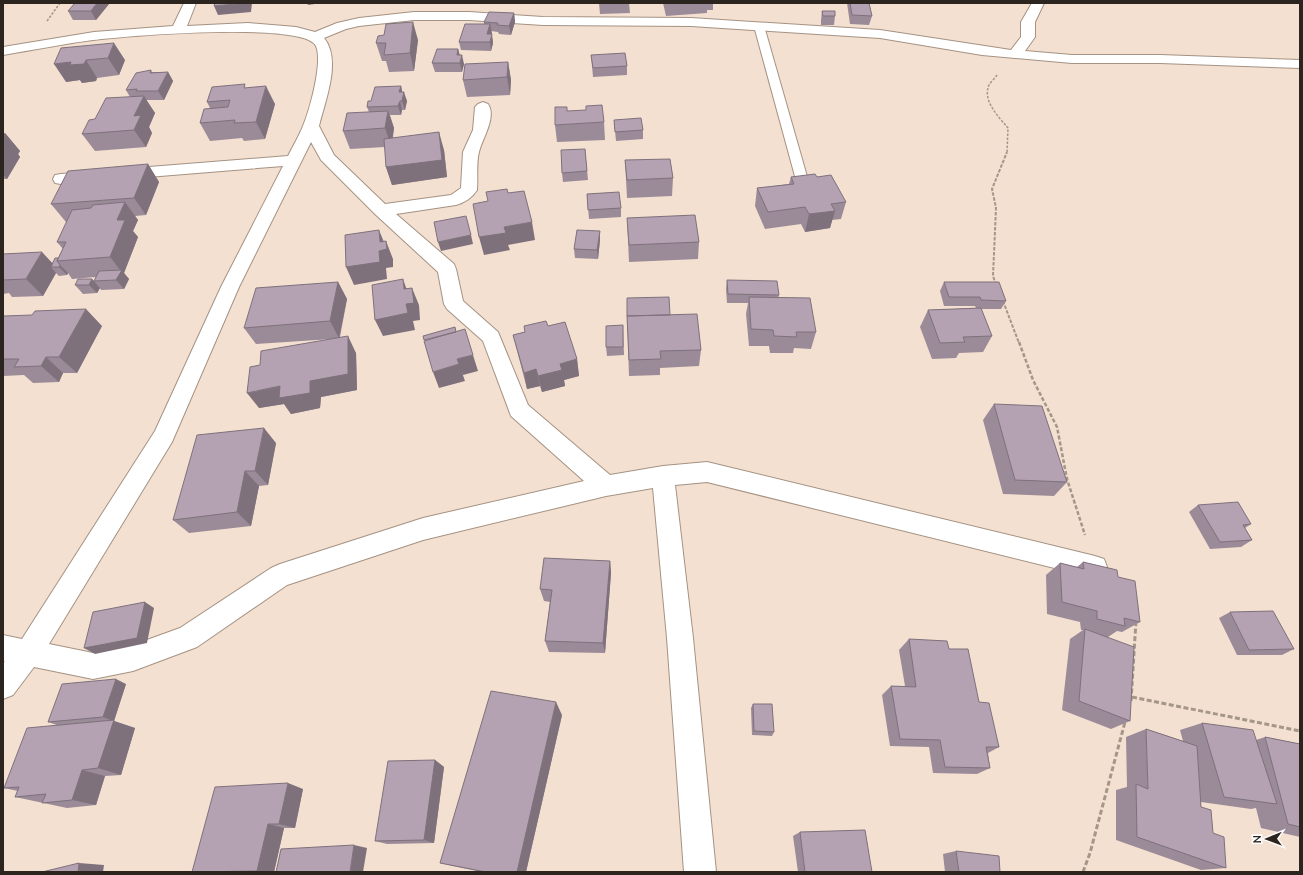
<svg xmlns="http://www.w3.org/2000/svg" width="1303" height="875" viewBox="0 0 1303 875" font-family="'Nunito Sans',sans-serif">
	<rect width="100%" height="100%" fill="#f4e0d0"/>
	<g fill="none" stroke-linecap="round" stroke-linejoin="round">
		<defs>
			<path id="service" d="M759,23L764,26L808,180L806,183H798L796,180L754,26Z"/>
			<path id="minor" d="M184,3H196L187,26L248,23L296,27L315,32L337,23L359,18L414,12H469L543,17L691,18L880,30L1011,50L1021,37V22L1032,3H1044L1035,22V37L1025,51L1072,55H1160L1300,60V68L1160,63H1072L982,55L880,38L691,26L543,25L469,20H414L359,26L346,29L324,38C342,60 325,101 319,126L334,155L385,204L451,195L461,188L463,152L473,130L475,107L478,104L483,102L488,104C497,117 482,139 479,152C476,163 478,178 477,190C473,197 464,203 456,205L396,214L454,264L456,269L463,301L498,332L528,405L610,475L663,466L707,462L1095,556L1104,559L1107,567L1104,575L1095,578L707,482L675,485L693,638L716,872H684L667,638L653,488L606,496L423,540L287,585L197,647L133,671L93,679L34,667L13,695L3,699V663L5,661H3V635L22,639L155,431L221,287L283,166L61,184L55,183L53,179L55,175L61,174L288,156C293,146 299,136 303,126C310,109 323,62 316,46C305,21 123,36 93,40C63,44 33,50 3,55V47L94,32L173,26ZM311,142L321,160L375,214L438,272L444,304L447,309L483,341L511,416L584,481L423,518L280,564L271,568L180,628L133,645L93,653L49,644L172,442L239,287Z"/>
		</defs>
		<use href="#service" stroke="#a49283" stroke-width="2"/>
		<use href="#minor" stroke="#a49283" stroke-width="2"/>
		<path stroke="#a5968a" stroke-width="1.5" stroke-dasharray="2.5 1.5" stroke-linecap="butt" d="M47,21L60,3
			M997,75C995,78 991,82 989,85C982,101 999,117 1008,128L1007,153"/>
		<path stroke="#a5968a" stroke-width="2" stroke-dasharray="3.5 1.5" stroke-linecap="butt" d="M996,285L993,276L996,208L992,189L1007,152
			M1003,301L1019,343"/>
		<path stroke="#a5968a" stroke-width="2.5" stroke-dasharray="4 2" stroke-linecap="butt" d="M1019,342L1033,380L1057,427L1067,479L1085,535"/>
		<path stroke="#a5968a" stroke-width="3" stroke-dasharray="5 2.5" stroke-linecap="butt" d="M1132,697L1300,731
			M1131,701L1136,621
			M1083,872L1090,853L1125,722"/>
		<use href="#service" fill="#fff" fill-rule="evenodd"/>
		<use href="#minor" fill="#fff" fill-rule="evenodd"/>
	</g>
	<path fill="#9b8a98" d="M599,3H629L630,13L600,14Z
		M663,3H713V10H707V13L666,16Z
		M847,3H869L872,16L869,25L850,24Z
		M109,4L96,20H73L68,11Z
		M822,11L835,16L834,25H821V20Z
		M514,13L515,22L511,35L499,34L498,32L491,31L493,43L491,51L461,50L459,42L484,24V22Z
		M418,40L414,71L389,72L386,61H382L376,43Z
		M61,48L125,60L119,75L97,78L96,81L82,83L80,80L66,82Z
		M458,49L460,55L464,64L462,72H435L432,63Z
		M591,55L627,66V75L593,77Z
		M508,62L511,80L510,95L467,97L463,80Z
		M151,70L152,72H168L173,81L164,100H146L155,113L149,127L152,133L146,147L95,151L82,134L95,119L130,97L126,90Z
		M401,86L402,92L407,101L405,110H402L401,115H390L394,128L393,138L444,150L447,177L392,185L386,167L385,147L350,149L343,131L369,112L367,107L371,101Z
		M247,88L275,104L265,139L244,141L242,138L210,141L200,123L210,108L207,102Z
		M614,120L643,130V139L616,141Z
		M604,122L605,140L557,142L555,125Z
		M3,133H5L20,151L18,154L20,157L7,179H3Z
		M585,149L588,180L563,182L562,173Z
		M625,160L673,178L672,196L627,198Z
		M148,164L159,182L146,215L135,216L138,220L133,231L138,237L124,273L129,279L124,289L101,290L100,288L97,293L83,294L75,285L92,279L94,281L96,277L72,279L68,273L67,275L59,276L56,273L43,296L12,297L9,293L3,294V254L52,263L58,258L63,249L57,242L67,222H66L51,204Z
		M791,177H817L846,202L841,219L832,220L830,228L805,232L801,224L765,229L755,206L757,188L789,184Z
		M587,194L621,208V217L589,219Z
		M627,218L699,242L698,259L629,262Z
		M600,231V240L598,259L575,258L574,249Z
		M727,280L779,295L778,298L816,332L811,349L794,348L793,353H770L769,346H749L746,314L748,303H727L726,289Z
		M338,282L347,299L340,337L356,353L357,390L321,397L320,408L291,414L284,404L259,408L260,365L332,339L256,344L244,328Z
		M944,282L1006,301L1001,309H981L992,336L983,352L959,353L956,358L932,359L920,327L928,310L976,308L975,306H944L940,291Z
		M670,315L701,350L699,366L660,368V375L629,376L627,316Z
		M3,318L102,326L77,373H63L59,382L33,383L24,375L3,376Z
		M623,325L624,355L607,356L606,347Z
		M548,326L577,359L579,376L564,380L565,386L542,392L540,386L527,389L513,335Z
		M994,404L1067,482L1054,496L1003,494L983,420Z
		M276,443L268,485L259,486L251,526L189,533L173,520Z
		M1198,505L1251,524L1245,528L1252,540L1241,547L1210,549L1189,512Z
		M610,561L611,573L605,653L549,652L545,641L550,602L544,601L540,589Z
		M1083,562L1118,577L1140,622L1122,632L1117,631L1108,637L1130,721L1111,729L1062,710L1070,639L1083,630H1081L1080,622L1047,614L1046,575L1060,563L1077,567Z
		M1230,612L1294,649L1282,655H1237L1219,618Z
		M909,639L949,649L979,702L999,747L988,753L990,768L977,774L933,773L929,747L890,746L882,695L891,686H905L899,650Z
		M126,684L114,721L135,728L121,775L105,776L96,805L67,808L15,797L18,791L4,788L57,725L48,722Z
		M753,704L774,732L772,736L752,735L751,708Z
		M562,715L526,872H482L453,866L440,863Z
		M1202,723L1256,740L1265,737L1300,744V837L1261,828L1256,808L1251,809L1201,802V807L1213,833L1226,868L1201,870L1116,840V790L1127,787L1126,737L1146,729L1183,741L1180,730Z
		M435,760L444,767L434,843L387,844L375,841Z
		M303,789L295,828H284L274,872H192Z
		M800,832L872,872H798L793,836Z
		M956,851L1000,872H945L943,854Z"/>
	<path fill="#7e717c" d="M97,3H108L109,4L96,20L91,11Z
		M246,3H252L251,12L218,15L214,6Z
		M307,3H322L308,5Z
		M514,13L515,22L511,35L509,26Z
		M413,22L418,40L414,71L410,53Z
		M490,24L492,33L489,43L487,34Z
		M492,34L493,43L491,51L490,42Z
		M114,43L125,60L119,75L108,58Z
		M458,49L460,58L459,64L457,55Z
		M462,55L464,64L462,72L460,63Z
		M86,60L97,78L96,81L82,83L80,80L66,82L54,64Z
		M508,62L511,80L510,95L507,77Z
		M168,72L173,81L164,100L158,91Z
		M266,86L275,104L265,139L256,122Z
		M401,86L403,95L404,92L407,101L405,110L399,92Z
		M144,96L155,113L149,127L152,133L146,147L134,130V116Z
		M400,101L402,110L401,115L398,106Z
		M388,111L394,128L391,146L385,128Z
		M439,132L444,150L447,177L392,185L386,167Z
		M5,133L20,151L18,154L20,157L7,179L3,174V136Z
		M148,164L159,182L146,215L134,198Z
		M125,202L138,220L133,231L138,237L124,273L129,279L124,289L116,280L121,271L110,257L117,220Z
		M835,211L830,228L805,232L809,214Z
		M532,222L535,240L508,245L510,250L484,255L479,237L504,227Z
		M379,230L386,247V241L393,259V267L386,268L387,279L354,285L346,267L380,242Z
		M600,231V240L598,259L597,250Z
		M471,235L473,244L441,251L438,242Z
		M42,252L56,267H51L56,273L43,296L26,279Z
		M60,265L68,273L67,275L59,267Z
		M92,279L100,288L97,293L89,285Z
		M403,279L409,296L412,288L419,305L420,320L413,321L415,330L383,336L375,320L404,289Z
		M338,282L347,299L339,338L330,321Z
		M86,309L102,326L77,373L59,357Z
		M348,336L356,353L357,390L321,397L320,408L291,414L284,404L259,408L247,393L310,381Z
		M473,355L478,371L463,375L457,359Z
		M46,357L63,373L59,382L41,366Z
		M577,359L579,376L564,380L565,386L542,392L538,376L560,364Z
		M459,364L465,381L439,388L433,372Z
		M536,369L540,386L527,389L524,373Z
		M264,428L276,443L268,485L255,471Z
		M245,471L259,486L251,526L237,512Z
		M610,561L611,573L605,653L603,643Z
		M145,602L154,608L147,643L95,654L84,648Z
		M116,679L126,684L114,721L135,728L121,775L98,768L113,721L103,717Z
		M556,702L562,715L526,872H517Z
		M435,760L444,767L434,843L424,840Z
		M82,770L105,776L96,805L72,800Z
		M288,783L303,789L295,828L279,824Z
		M268,824L284,828L274,872L257,871Z
		M354,845L367,848L363,872H350Z
		M79,863L104,865L103,872H78Z"/>
	<path fill="#b4a1b1" stroke="#7e717c" d="M75,3H97L91,11H68Z
		M215,3H246L214,6Z
		M850,3H869L872,16L852,15Z
		M822,11H835V16H823Z
		M489,12L514,13L509,26L497,25L498,23L484,22Z
		M413,22L410,53L384,55L386,43H376L378,36L384,35L386,24Z
		M465,24H490L487,34H492L490,42H459Z
		M114,43L108,58L86,60L84,64L70,65L71,62L54,64L61,48Z
		M437,49H458L457,55H462L460,63H432Z
		M625,53L627,66L593,68L591,55Z
		M508,62L507,77L463,80L465,64Z
		M151,70L150,73L168,72L158,91H136L137,89L126,90L136,73Z
		M245,84L244,88L266,86L256,122L234,123L235,120L200,123L204,109L228,107L230,100L207,102L212,87Z
		M401,86L399,92H404L402,101H400L398,106L367,107L368,101H371L375,87Z
		M144,96L134,116L141,115L134,130L82,134L89,120L95,119L106,98Z
		M602,105L604,122L555,125V107H567V111L586,110V106Z
		M388,111L385,128L343,131L347,113Z
		M641,118L643,130L615,132L614,120Z
		M439,132L442,160L386,167L384,139Z
		M585,149L587,171L562,173L561,150Z
		M670,159L673,178L627,180L625,160Z
		M148,164L134,198L51,204L68,171Z
		M815,174L817,177L831,175L846,202L831,204L835,211L809,214L805,207L768,212L757,188L794,184L791,177Z
		M507,189L508,193L524,191L532,222L504,227L506,233L479,237L473,204L488,201L486,192Z
		M619,192L621,208L588,210L587,194Z
		M125,202L117,220H125L110,257L57,261L66,242H57L72,210L91,208L93,205Z
		M695,215L699,242L629,245L627,218Z
		M466,216L471,235L438,242L434,222Z
		M379,230L380,242L386,241L387,249L379,251L380,262L346,267L345,235Z
		M577,230L600,231L597,250L574,249Z
		M42,252L26,279L3,280V254Z
		M55,258H58L57,261L60,265L59,267H51Z
		M122,270L116,280L94,281L99,271Z
		M78,279H92L89,285H75Z
		M403,279L404,289L412,288L414,303L406,304L408,313L375,320L372,285Z
		M727,280L777,281L779,295L728,294Z
		M338,282L330,321L244,328L256,288Z
		M944,282H999L1006,301L981,300L980,297H949Z
		M669,297L670,315L627,316V298Z
		M749,297L810,298L816,332H796L797,337L774,336L773,330L751,329Z
		M981,308L992,336L963,337L965,342L940,343L928,310Z
		M86,309L59,357H46L41,366L14,367L19,359H3V318L4,316L32,315L35,311Z
		M697,314L701,350L660,351L661,359L629,360L627,316Z
		M546,321L548,326L565,322L577,359L560,364L562,370L538,376L536,369L524,373L513,335L525,332L524,326Z
		M623,325V347H606V326Z
		M455,327L456,332L424,340L423,336Z
		M465,329L473,355L457,359L459,364L433,372L424,341Z
		M348,336V374L310,381V393L279,398L280,386L247,393L250,367L260,365L261,351Z
		M994,404L1042,406L1067,482L1015,480Z
		M264,428L255,471H245L237,512L173,520L197,435Z
		M1238,502L1251,524L1243,525L1252,540L1220,542L1198,505Z
		M544,558L610,561L603,643L545,641L552,590L540,589Z
		M1083,562L1117,570L1118,577L1135,581L1140,622L1124,618L1125,626L1097,619V611L1062,602L1060,563L1084,569Z
		M145,602L137,638L84,648L93,612Z
		M1273,611L1294,649L1249,650L1230,612Z
		M1085,629L1134,647L1130,721L1079,701Z
		M909,639L947,641L949,649H968L979,702L989,703L999,747H986L990,768L945,767L940,740L900,739L891,686L916,687Z
		M116,679L103,717L48,722L62,684Z
		M491,691L556,702L517,872H486L440,863Z
		M753,704H772L774,732L754,731Z
		M114,720L98,768L82,770L72,800L42,803L46,794L15,797L19,787L4,788L27,728Z
		M1202,723L1253,730L1277,804L1224,797Z
		M1146,729L1197,746L1201,807L1211,810L1213,833L1224,837L1226,868L1137,837L1136,784L1148,789Z
		M1265,737L1300,744V827L1288,824Z
		M435,760L424,840L375,841L388,761Z
		M288,783L279,824H268L257,871L192,872L215,787Z
		M865,830L872,872H805L800,832Z
		M354,845L350,872H276L281,849Z
		M956,851L999,856L1000,872H959Z
		M79,863L78,872H42Z"/>
	<rect width="1303" height="875" fill="none" stroke="#2c251f" stroke-width="8"/>
	<g transform="translate(1267 839) rotate(269)" stroke="#ffffff" stroke-width="3" paint-order="stroke">
	<path d="M0-3L7 15L0 10L-7 15Z" fill="#2c251f"/>
	<text y="-6" font-size="11" font-weight="bold" text-anchor="middle" fill="#2c251f">N</text>
	</g>
</svg>
